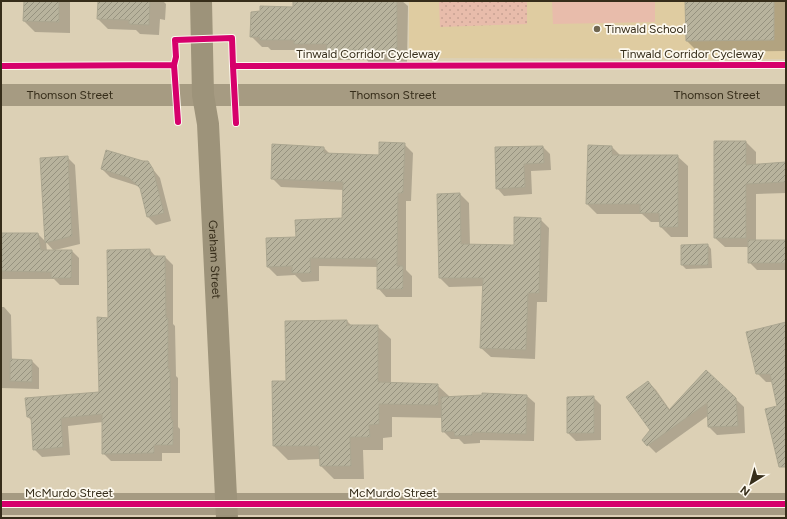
<svg xmlns="http://www.w3.org/2000/svg" width="787" height="519" viewBox="0 0 787 519" font-family="Figtree,sans-serif">
	<defs>
		<pattern id="green-dots" width="8" height="8" patternUnits="userSpaceOnUse"><rect width="8" height="8" fill="#e8bcab"/><path d="M2 2h.1M6 6h.1" fill="none" stroke="#c8a293" stroke-width="1.8" stroke-linecap="round"/></pattern>
		<pattern id="building-hatch" width="6" height="6" patternUnits="userSpaceOnUse"><rect width="6" height="6" fill="#b8b39d"/><path d="M-1 1l2-2M0 6l6-6M5 7l2-2" fill="none" stroke="#96927f"/></pattern>
	</defs>
	<rect width="100%" height="100%" fill="#dcd0b5"/>
	<path fill="#dfcca1" d="M409,1H786V59L409,58Z"/>
	<path fill="url(#green-dots)" d="M439,1H527V24L440,27Z"/>
	<path fill="#e8bcab" d="M552,1H655V22L553,24Z"/>
	<path fill="#0003" fill-rule="evenodd" d="M25,1H70V33L35,32L24,21Z
		M99,1H163L166,4L165,20L160,19L159,35L140,34L136,30L108,29L98,19Z
		M294,1H402L408,6L407,63H369L367,60H338L333,55L306,54L302,50H271L268,47H262L251,36L294,8Z
		M686,1H785V51L698,52L687,41Z
		M715,142H746L756,152V165L786,163V193L756,194V241L786,246V270H757L749,262V247H725L715,238Z
		M404,144L413,153L411,201H406V270L412,276V297H386L378,288V267L319,266V281L302,282L295,275L277,276L268,267L297,238L343,219L344,190L281,187L272,178L324,148L330,154L380,156Z
		M543,147L550,154L551,170L531,171L532,194L504,196L497,188Z
		M612,147L621,156H677L688,166V237H671L661,227V222H651L642,214H597L587,204Z
		M67,157L75,165L80,244L55,250L72,251L79,258V285H60L54,279H1V234H38L46,242ZM46,242L54,251H47Z
		M147,162L160,178L171,221L156,225L148,217L141,189L138,186L110,177L102,169Z
		M460,194L469,203L470,245L515,246L540,219L549,228L547,302H537L535,359L491,357L481,348L484,286L449,287L440,278Z
		M708,245L711,249L712,268L686,269L682,265Z
		M150,250L156,257H165L173,265V324L175,326L176,376L178,378V427L180,429V453H162V461H111L103,453V422L68,426L70,455L42,457L34,449L32,421L28,417L100,393L109,319Z
		M1,307H4L11,315L12,360L32,361L39,368V389L1,388Z
		M347,321L352,326H377L391,339V384L437,385L450,397L527,396L535,403L534,441L480,440V443L464,444L459,439H451L443,431V418L392,417V437L383,438V450H363L364,479H334L321,466V459L288,460L274,446L273,382H287L286,322Z
		M786,323V465L778,407L773,382H766L757,373Z
		M706,371L744,407L745,433L717,435L709,427V415L656,453L648,445L652,431L648,382L656,390L670,410Z
		M593,397L601,405V440L576,441L568,433Z"/>
	<path fill="url(#building-hatch)" stroke="#aba690" d="M24,1H59V22L23,21Z
		M98,1H150L149,25L129,24V20L97,19Z
		M293,1H397V53L357,52V50H326L327,44H294V40H259L260,37H250L251,12L260,11V6L293,7Z
		M685,1H774V40L686,41Z
		M714,141H746V165L786,162V182L746,184V238H714Z
		M379,142L405,143L403,193H398L397,266H403V289H377V259L310,258L311,273H292V266L267,267L266,238L296,237L295,220L342,218L343,182L271,179L272,144L324,147V153L379,155Z
		M588,145L612,146V155H678V227H660L659,213H640V204H586Z
		M543,146L544,163L524,164L525,187L496,189L495,147Z
		M106,150L143,161H148L153,169L164,213L147,217L140,188L129,178L101,169Z
		M68,156L72,236L45,243L40,158Z
		M460,193L461,244L514,245V217L541,218L539,293H528L526,350L480,348L483,278H439L437,194Z
		M1,233H38L41,250H72L71,278H51V272L1,271Z
		M748,240H786V263H748Z
		M708,244V265H681V245Z
		M150,249V256H165L166,318H168V369H170L171,420H173V445H154V453L102,454V414L61,418L63,447L33,450L31,417H27L25,398L99,392L97,317L108,318L107,250Z
		M347,320V325H378V382L438,384V405L379,404V424L369,425L370,437H350L351,466H320L319,446H273L272,381H286L285,321Z
		M786,322V467H779L765,409L777,406L770,374H756L746,332Z
		M10,359L32,360V382L10,381Z
		M706,370L736,398L738,426L708,427L707,403L647,446L642,440L650,430L626,397L648,381L669,410Z
		M482,393L527,395L526,434L472,432V435L455,436L454,431L442,432L441,397L482,395Z
		M594,396V433H567V397Z"/>
	<g fill="none" stroke-linecap="round" stroke-linejoin="round">
		<g stroke="#a69b82" stroke-width="22">
			<path id="s1" d="M1,95H786"/>
			<path d="M1,504H786"/>
		</g>
		<path stroke="#9d937a" stroke-width="22" id="s2" d="M201,1L203,95L208,124L227,518"/>
		<defs>
			<path id="cycleway" d="M174,65L178,122
				M1,66L174,65L176,57L175,40L232,38L233,66L786,65
				M233,66L236,123
				M1,504H786"/>
		</defs>
		<use href="#cycleway" stroke="#fdf9ef" stroke-width="8"/>
		<use href="#cycleway" stroke="#d6006c" stroke-width="6"/>
	</g>
	<circle fill="#706650" stroke="#fdf9ef" stroke-width="1.5" cx="597" cy="29" r="4"/>
	<g text-anchor="middle" stroke-width="3.5" stroke-linejoin="round" paint-order="stroke">
		<g font-size="12" fill="#362d1a" stroke="#fdf9ef" text-anchor="start">
			<text x="605" y="33">Tinwald School</text>
		</g>
		<g font-size="12" fill="#362d1a" stroke="#fdf9ef">
			<text x="368" y="58">Tinwald Corridor Cycleway</text>
			<text x="692" y="58">Tinwald Corridor Cycleway</text>
			<text dy="4" stroke="none"><textPath href="#s1" startOffset="69">Thomson Street</textPath></text>
			<text dy="4" stroke="none"><textPath href="#s1" startOffset="392">Thomson Street</textPath></text>
			<text dy="4" stroke="none"><textPath href="#s1" startOffset="716">Thomson Street</textPath></text>
			<text dy="4" stroke="none"><textPath href="#s2" startOffset="259">Graham Street</textPath></text>
			<text x="69" y="497">McMurdo Street</text>
			<text x="393" y="497">McMurdo Street</text>
		</g>
	</g>
	<rect width="787" height="519" fill="none" stroke="#362d1a" stroke-width="4"/>
	<g transform="translate(751 483) rotate(217)" stroke="#fdf9ef" stroke-width="3" paint-order="stroke">
	<path d="M0-3L7 15L0 10L-7 15Z" fill="#362d1a"/>
	<text y="-6" font-size="11" font-weight="bold" text-anchor="middle" fill="#362d1a">N</text>
	</g>
</svg>
